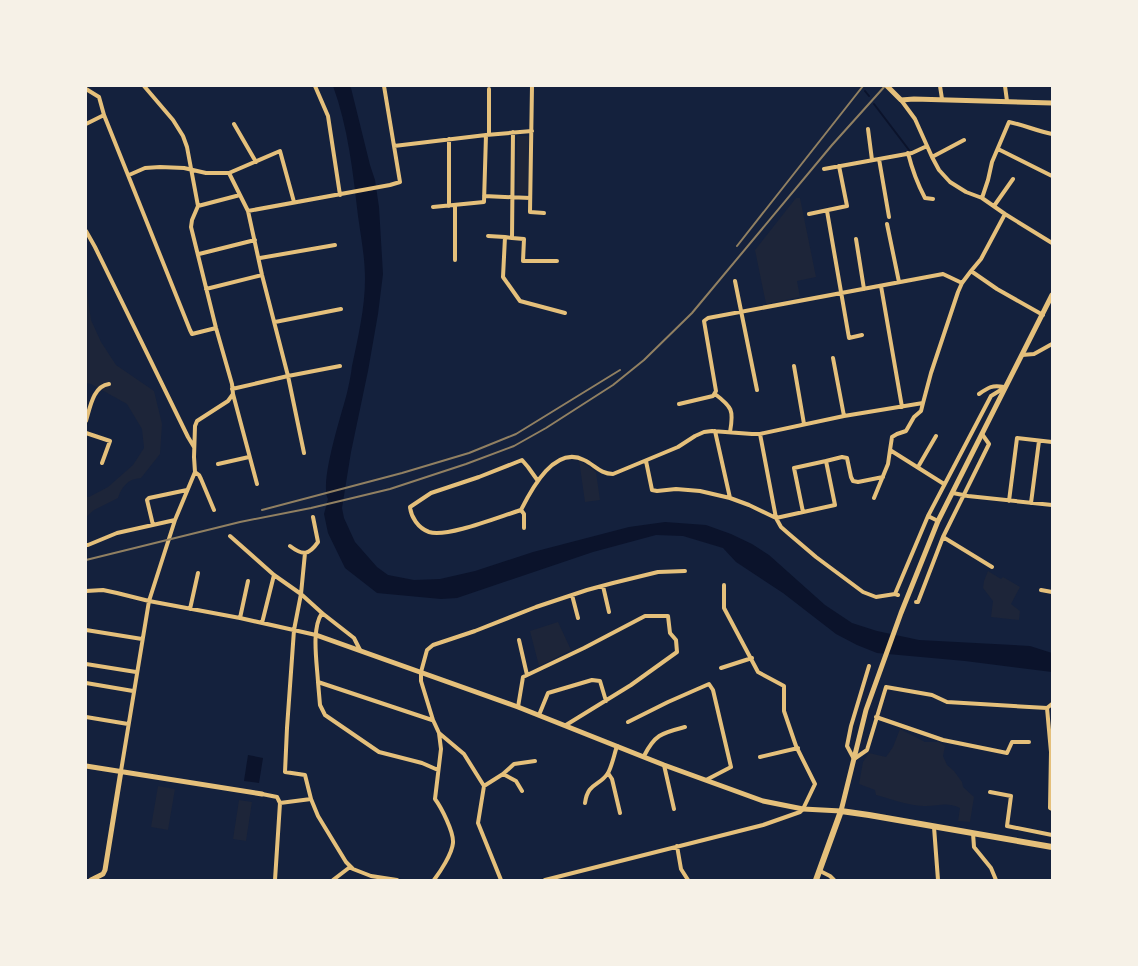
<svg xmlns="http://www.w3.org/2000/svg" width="1138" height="966" viewBox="0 0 1138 966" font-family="'Alegreya Sans',sans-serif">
	<rect width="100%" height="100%" fill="#14213d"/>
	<path fill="#1d2539" d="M517,136H529L528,194H516Z
		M796,198H800L816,277L797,281L800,297L766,304L755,250Z
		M86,285L91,320L101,342L116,365L154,391L162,424L160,454L141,478C128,479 122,486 118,498L94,510L86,517V497H89L108,487L133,465L144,448L142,429L127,404L91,384L86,383Z
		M579,460L596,472L600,500L585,502Z
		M988,571L1001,579L1003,577L1020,587L1011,604L1020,611L1019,620L991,617L993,601L983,588L984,581Z
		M558,622L571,650L539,666L530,631Z
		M900,729L925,742H939L945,746L943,756L947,765L954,771L962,782L963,787L974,797L970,822L958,821L960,808C945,801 938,807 923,806C907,805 891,799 876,795L875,790L859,784L863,762L869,753L886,757L893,747Z
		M158,786L175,789L168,830L151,827Z
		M239,800L252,802L246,841L233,839Z"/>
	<path fill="#0b132b" d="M333,86H349L351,88L370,165L375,180L379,207L383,274L378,314L368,371L351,452L342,508L344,518L355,542L377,567L388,575L414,580L440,579L475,571L533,552L629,527L665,522L706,525L731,534L752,544L769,555L825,605L852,623L877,631L919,640L1030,646L1052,653V672L965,661L877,653L857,645L836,634L783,593L736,562L723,548L683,536L656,535L593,552L457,598L441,599L377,593L345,568L328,533L324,514L328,499C319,482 342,413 347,393C349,384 351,375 352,366C358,337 365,308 365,279C365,258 361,237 358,216C353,172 348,127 333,86Z
		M248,755L263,758L259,783L244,781Z"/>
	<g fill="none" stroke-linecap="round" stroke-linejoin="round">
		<path stroke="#0b132b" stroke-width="2" d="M865,91L869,96
			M874,104L909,150"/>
		<path stroke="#e5c07b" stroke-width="4" d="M315,86L328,116L340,195
			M532,86L530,212L544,213
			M940,86L942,99
			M1005,86L1007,101
			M86,89L99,97L104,115L190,330L192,334L216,328
			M901,100L915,119L932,157L939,170L950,182L966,192L982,198L1005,214L1052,243
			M86,124L104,115
			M234,124L256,162
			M868,129L872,160
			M513,132L512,238L505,237L503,277L520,301L565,313
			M489,134V89
			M449,139V206
			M394,146L486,135L532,131
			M998,149L1052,176
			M908,153C912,169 917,183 925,198L933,199
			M932,157L964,140
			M879,159L889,217
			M824,169L912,153L927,146
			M229,173L280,151L294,202
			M129,175L145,168L160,167L184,168L206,173H229L248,211L262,275L288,376L304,453
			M484,196L530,198
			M982,198L988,180L992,162L1009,122C1024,125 1037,131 1052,134
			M455,205V260
			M198,206L240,195
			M994,206L1013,179
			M433,207L484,202L486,135
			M248,211L390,185L400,182L384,86
			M827,211L849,338L862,335
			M809,214L847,206L839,166
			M887,224L899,282
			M86,231L95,247L188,437L194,447
			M488,236L505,237
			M512,238L524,239L523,261H557
			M856,239L864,289
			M199,254L255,240
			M260,258L335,245
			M971,271L981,259L1005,214
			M735,281L757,390
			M881,286L902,407
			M206,289L262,275
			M275,322L341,309
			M1022,355L1034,354L1052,344
			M833,358L844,416
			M794,366L804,424
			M232,389L288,376L340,366
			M233,394L257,484
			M715,394C732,407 734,410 730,432
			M979,394C989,387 992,385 1004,387
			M923,403L921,411L914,417L906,431L897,434L892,437L890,450L944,484
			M679,404L713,396L716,391L704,321L708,318L943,274L962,283
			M86,421C90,408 93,386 109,384
			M715,431L730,498
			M86,433L110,441L102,463
			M760,434L776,518L781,527L789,534L816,557L863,592L876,597L895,594L898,595
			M646,461L652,490L657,491L676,489L700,491L730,498L749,505L776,518L835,505L826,461L794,468L803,512
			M826,461L842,457L847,458L851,477L853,481L858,482L883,477
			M218,464L249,457
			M918,467L936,436
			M195,472L199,475L201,479L214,510
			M538,481L528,467L522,460L479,477L431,493L410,507C411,517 418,528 429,532C447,538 501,516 521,510C532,488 555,445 584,460C595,465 600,474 613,474L678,447L695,436L704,432L712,431L752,434H760L844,416L923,403L931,373L958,292L962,283L971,271L997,289L1043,315
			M953,493L968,496L1052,505
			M874,498L888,464L890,450
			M1009,501L1017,438L1052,442
			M1031,503L1039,441
			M521,510L524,514V528
			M928,516L991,396L1004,388
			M153,525L147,500L149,498L187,490
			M230,536L274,575L301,594L322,613L354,638L360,650
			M943,537L992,567
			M86,545H88L117,533L175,520
			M290,546C303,556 309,555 318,542L313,517
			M305,553L301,594L294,630L287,728L285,772L305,775L311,799L318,816L346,862L353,869L371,876L397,880
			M603,586L609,612
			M1041,590L1052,592
			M86,591L103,590L117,593L149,601L240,618L316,635
			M895,594L928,516L938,521
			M572,595L578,618
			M916,602H918L943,537L989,444L982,434
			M190,609L198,573
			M322,613C311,629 317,663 318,682L432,720
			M240,618L248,581
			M262,623L274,575
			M86,630L142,639
			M519,640L527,675
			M86,664L136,672
			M869,666L851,726L847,746L854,759L867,750L886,687L932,695L947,702L1047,708L1052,704
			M721,668L752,658
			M318,682L320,705L325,715L379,752L422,763L438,770
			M86,683L133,691
			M518,707L523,677L584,648L645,616H668L670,633L676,640L677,652L631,685L566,725
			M1047,708L1051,752L1050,808L1052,809
			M539,715L548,693L592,680L600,681L606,701
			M86,717L128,724
			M876,717L943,740L1007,753L1012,742H1029
			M628,722L668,702L709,684L713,690L731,767L706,780
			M644,756C655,734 662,733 685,727
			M760,757L798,748
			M664,765L674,809
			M121,771L149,601L175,520L195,472L194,457L195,426L197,421L228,401L233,394L232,384L216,328L191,227L192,220L198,206L187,147L183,136L173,120L144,86
			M608,773L612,779L620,813
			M503,774L514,764L535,761
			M484,786L503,774L516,781L522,791
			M990,792L1011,796L1007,826L1052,835
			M262,794L277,797L280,803L275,880
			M280,803L311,799
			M585,803C588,782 599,787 608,773C612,766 614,755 617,746
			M934,827L938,880
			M973,833L974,847L991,868L996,880
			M677,846L681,869L688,880
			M820,871L830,876L834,880
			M333,880L350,867
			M434,880C440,872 452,854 453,843C454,832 441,807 435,799L441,749L439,733
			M501,880L478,823L484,786L464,754L439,733L433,720L421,681V672L427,650L433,645L475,631L536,607L587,590L613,583L658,572L685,571
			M545,880L763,825L800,812L803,809L815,784L796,746L784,711V686L758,672L724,608V585"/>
		<path stroke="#e5c07b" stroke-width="5" d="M316,635L518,707L664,765L763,801L803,809L841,811L866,710L901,613L938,521L1052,295
			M86,766L262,794
			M91,880L103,874L105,870L121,771"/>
		<path stroke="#e5c07b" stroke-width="5" d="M887,86L901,100L914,99L1052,103"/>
		<path stroke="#e5c07b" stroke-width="6" d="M816,880L841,811L869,815L1052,847"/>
		<path stroke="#918062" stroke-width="2" d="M737,246L863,86
			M262,510L402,473L469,453L516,434L620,370
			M86,560L240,522L311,508L390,489L466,464L514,446L546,428L613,385L644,360L692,313L832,145L885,86"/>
	</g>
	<rect width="1138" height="966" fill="none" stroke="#f6f1e7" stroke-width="174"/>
</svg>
